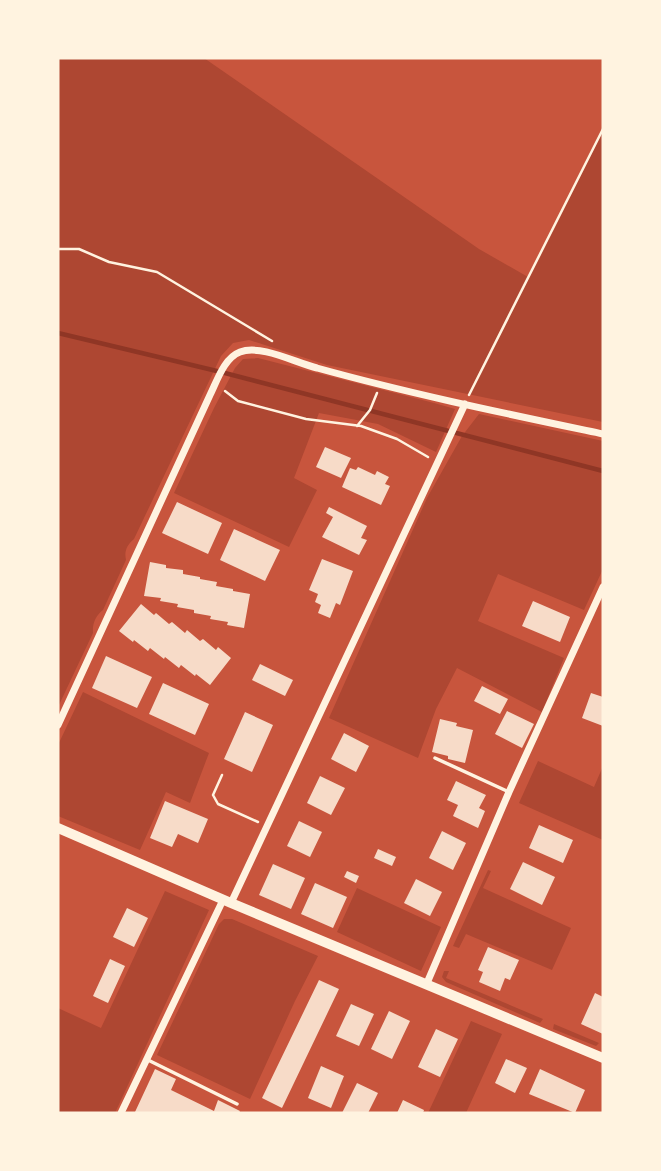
<svg xmlns="http://www.w3.org/2000/svg" width="661" height="1171" viewBox="0 0 661 1171" font-family="Inter,sans-serif">
	<rect width="100%" height="100%" fill="#c8553d"/>
	<path fill="#ae4732" d="M58,58H204L479,249L528,277L603,129V422L327,365L249,340L233,343L221,356L134,539C127,545 124,551 126,560L103,610C96,615 92,624 93,633L58,707Z
		M258,358L434,403L455,409L436,452L378,424L319,413L294,478L317,490L289,547L174,493L214,408L235,368L243,359Z
		M479,414L603,441V569L584,610L498,574L478,621L564,658L542,712L457,668L436,709L418,758L329,718L427,498L462,436Z
		M83,692L209,753L190,803L166,792L140,850L58,816V745Z
		M538,761L594,787L603,766V840L519,803Z
		M488,870L491,871L483,888L571,928L552,970L466,934L459,948L453,946Z
		M357,888L441,927L421,971L337,932Z
		M165,891L209,910L115,1113H58V1008L101,1028Z
		M224,919H232L318,956L295,1001L250,1099L157,1055L219,924Z
		M444,971H449L446,978L543,1019L540,1023L446,982L442,977Z
		M471,1021L502,1034L466,1113H428Z
		M554,1024L599,1043L596,1046L553,1029Z"/>
	<g fill="none" stroke-linecap="round" stroke-linejoin="round">
		<path stroke="#8f3625" stroke-width="4.5" d="M58,333L221,372L603,471"/>
	</g>
	<path fill="#f7dbc8" d="M325,447L351,458L341,478L316,467Z
		M358,467L375,475L377,471L389,477L385,484L390,486L381,505L342,487L350,468L356,470Z
		M177,502L222,523L208,554L162,533Z
		M329,507L367,526L361,538L367,540L359,555L322,537L333,517L326,513Z
		M234,529L280,550L265,581L220,560Z
		M322,559L353,571L340,605L336,603L330,618L318,613L321,605L315,602L318,594L309,590Z
		M150,562L166,565V568L183,570V574L200,577V579L217,582L216,586L233,589V591L250,594L244,628L227,625L228,622L210,619L211,616L194,613V610L177,607L178,604L160,601L161,598L144,596Z
		M533,601L570,617L560,642L522,626Z
		M141,604L154,615L156,613L169,624L172,622L185,633L187,630L200,641L203,639L216,650L218,647L231,658L210,685L196,674L195,676L181,665L179,668L165,657L164,659L150,648L148,651L134,640L133,642L119,631Z
		M106,656L152,677L137,708L92,688Z
		M260,664L293,680L285,696L252,680Z
		M163,683L209,704L195,735L149,714Z
		M482,686L508,699L500,714L474,701Z
		M591,693L603,697V726L582,718Z
		M507,711L534,724L522,748L495,734Z
		M245,712L273,725L252,772L224,759Z
		M440,719L457,723L456,726L473,730L465,763L448,759V756L432,752Z
		M344,733L369,746L356,772L331,759Z
		M320,776L345,788L331,815L307,803Z
		M456,781L486,795L479,808L485,811L478,828L453,816L458,805L447,800Z
		M165,801L208,819L198,843L178,834L172,847L150,838Z
		M299,821L322,832L310,857L287,846Z
		M539,825L573,840L563,863L529,848Z
		M442,831L466,843L453,870L429,858Z
		M378,849L396,857L392,866L374,858Z
		M523,862L555,877L542,905L510,889Z
		M273,864L305,878L291,909L259,895Z
		M347,871L359,876L356,883L344,877Z
		M416,879L442,892L430,916L404,903Z
		M315,883L347,897L333,928L301,914Z
		M127,908L148,918L134,947L113,937Z
		M488,947L519,960L510,980L505,978L500,991L479,982L483,972L478,970Z
		M110,959L125,966L108,1003L93,996Z
		M319,980L339,989L282,1108L262,1098Z
		M595,993L603,997V1034L581,1024Z
		M351,1004L374,1014L359,1046L336,1036Z
		M389,1011L410,1021L392,1059L371,1049Z
		M436,1029L458,1039L440,1077L418,1067Z
		M506,1059L527,1068L515,1093L495,1083Z
		M321,1066L344,1076L331,1108L308,1098Z
		M155,1069L176,1079L171,1090L214,1111L218,1100L240,1111L239,1113H164L161,1112L160,1113H138L135,1112Z
		M540,1069L585,1090L575,1113L529,1094Z
		M357,1083L378,1093L368,1113H342Z
		M403,1100L424,1110L423,1113H397Z"/>
	<g fill="none" stroke-linecap="round" stroke-linejoin="round">
		<path stroke="#fff3e0" stroke-width="2.5" d="M58,249H79L109,262L157,272L272,341
			M225,391L238,401L306,419L361,426L397,439L428,457
			M469,395L603,129
			M357,426L370,410L377,393
			M222,775L213,795L218,804L258,822"/>
		<path stroke="#fff3e0" stroke-width="3.5" d="M435,758L509,792
			M148,1060L237,1104"/>
		<path stroke="#fff3e0" stroke-width="7" d="M58,725L210,395C217,381 224,358 240,352C261,344 296,363 317,368C411,394 508,414 603,434
			M231,903L465,404
			M427,983L509,792L603,587
			M121,1113L223,900"/>
		<path stroke="#fff3e0" stroke-width="10" d="M58,828L231,903L603,1058"/>
	</g>
	<rect width="661" height="1171" fill="none" stroke="#fff3e0" stroke-width="119"/>
</svg>
